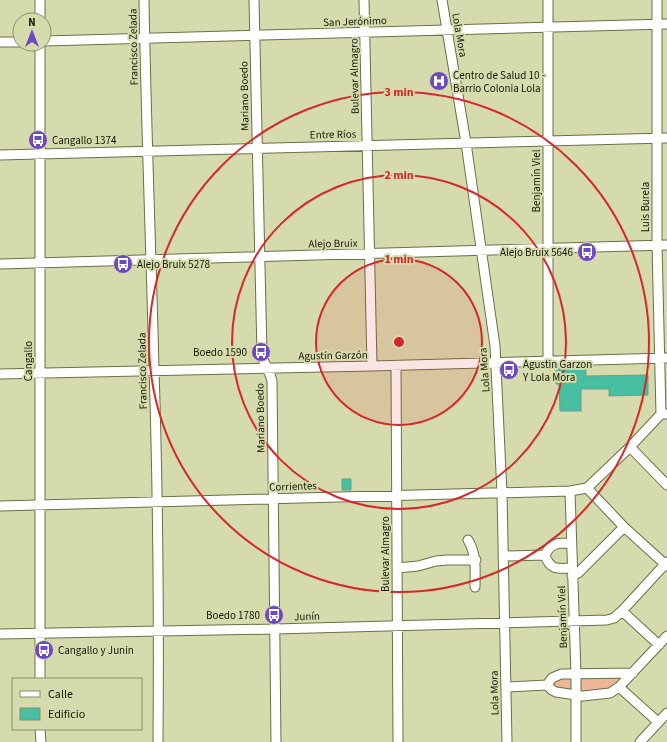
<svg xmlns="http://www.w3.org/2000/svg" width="667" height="742" viewBox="0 0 667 742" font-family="'Source Sans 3',sans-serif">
	<rect width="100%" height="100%" fill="#d6dbad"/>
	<path fill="#ebb797" d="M571,677L570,693L553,687L552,684L558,679Z
		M579,678H625L605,691L580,693Z"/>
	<path fill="#48bfa1" stroke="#699e8e" d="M586,368V376L648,375V395L609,396V389H581V411H560L559,384H556V369Z
		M342,479H351V490H342Z"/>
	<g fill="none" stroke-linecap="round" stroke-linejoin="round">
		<defs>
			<path id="minor" d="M40,0V20
				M144,0C146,123 151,246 154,369C158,493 159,618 158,742
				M254,0L262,354C263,364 270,371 272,381L276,742
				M364,0L372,366
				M442,0L466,143L495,346L502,493L507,742
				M548,0V362
				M657,0V245L661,414
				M44,41L667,24
				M0,42H20
				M0,155L667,138
				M0,264L667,245
				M396,366L398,742
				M0,374L372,366L667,358
				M630,447L667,485
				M587,488L624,527L667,566
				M587,488L630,447L661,414H667
				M570,491L576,674V742
				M0,506L570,491L587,488
				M468,540C477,555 475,570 475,587
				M571,543C559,543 551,542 545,555C550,570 557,569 572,568
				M503,556L545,555
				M397,568L418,566L436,561L447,560H476
				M572,576L578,573L624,527
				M622,611L659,645
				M0,634L275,629L607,620L614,618L622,611L667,562
				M633,673L561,674L552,678L547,685L552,690L556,692L583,696L610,693L619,687L667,636
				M40,679V44
				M506,687L547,685
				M619,687L658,722
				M40,729L41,742
				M640,742L667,713"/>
		</defs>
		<use href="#minor" stroke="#6b6f45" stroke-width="11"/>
		<use href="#minor" stroke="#fff" stroke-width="9"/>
	</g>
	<circle cx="399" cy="342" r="83" fill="#d62828" fill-opacity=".12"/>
	<g fill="none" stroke="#d62828" stroke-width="2">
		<circle cx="399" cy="342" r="83"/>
		<circle cx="399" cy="342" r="167"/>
		<circle cx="399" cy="342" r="250"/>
	</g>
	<defs>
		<symbol id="hospital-disc" viewBox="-11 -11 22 22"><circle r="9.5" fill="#6e49c2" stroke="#d6dbad"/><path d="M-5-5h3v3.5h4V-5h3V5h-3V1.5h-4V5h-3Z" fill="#fff"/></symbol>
		<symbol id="bus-disc" viewBox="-11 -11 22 22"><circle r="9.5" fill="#6e49c2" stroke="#d6dbad"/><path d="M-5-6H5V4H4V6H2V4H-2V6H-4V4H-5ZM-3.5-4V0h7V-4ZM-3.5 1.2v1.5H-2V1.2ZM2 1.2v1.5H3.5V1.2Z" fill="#fff"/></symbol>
	</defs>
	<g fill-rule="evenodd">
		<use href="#hospital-disc" x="428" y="70" width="22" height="22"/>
		<use href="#bus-disc" x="27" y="129" width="22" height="22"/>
		<use href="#bus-disc" x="576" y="241" width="22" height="22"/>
		<use href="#bus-disc" x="112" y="253" width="22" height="22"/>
		<use href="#bus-disc" x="250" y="341" width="22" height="22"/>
		<use href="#bus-disc" x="498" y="359" width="22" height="22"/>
		<use href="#bus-disc" x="263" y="604" width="22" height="22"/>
		<use href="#bus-disc" x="33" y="639" width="22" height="22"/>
	</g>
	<g text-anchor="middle" stroke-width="4" stroke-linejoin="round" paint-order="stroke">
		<g font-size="11" fill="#161706" stroke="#d6dbad">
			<text transform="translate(355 21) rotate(-2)" y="4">San Jerónimo</text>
			<text transform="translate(460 35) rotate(80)" y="4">Lola Mora</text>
			<text transform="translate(133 47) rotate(-91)" y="4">Francisco Zelada</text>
			<text transform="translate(354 76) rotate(-91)" y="4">Bulevar Almagro</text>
			<text transform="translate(244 96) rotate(-91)" y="4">Mariano Boedo</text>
			<text transform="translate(333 134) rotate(-1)" y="4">Entre Ríos</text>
			<text transform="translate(536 181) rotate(-90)" y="4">Benjamín Viel</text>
			<text transform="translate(645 207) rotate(-90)" y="4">Luis Burela</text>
			<text transform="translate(333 243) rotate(-1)" y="4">Alejo Bruix</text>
			<text transform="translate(333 355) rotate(-1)" y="4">Agustín Garzón</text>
			<text transform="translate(28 361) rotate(-90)" y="4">Cangallo</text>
			<text transform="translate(484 370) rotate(-94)" y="4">Lola Mora</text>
			<text transform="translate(142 371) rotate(-91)" y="4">Francisco Zelada</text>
			<text transform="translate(260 418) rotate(-91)" y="4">Mariano Boedo</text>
			<text transform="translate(293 486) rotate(-2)" y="4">Corrientes</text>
			<text transform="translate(385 554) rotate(-90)" y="4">Bulevar Almagro</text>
			<text transform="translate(307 616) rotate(-2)" y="4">Junín</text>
			<text transform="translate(562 617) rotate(-92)" y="4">Benjamín Viel</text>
			<text transform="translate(494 693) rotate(-91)" y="4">Lola Mora</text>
		</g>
		<g font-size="11" fill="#161706" stroke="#d6dbad" text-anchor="start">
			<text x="453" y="79">Centro de Salud 10 -<tspan x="453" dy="13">Barrio Colonia Lola</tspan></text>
			<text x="52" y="144">Cangallo 1374</text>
			<text x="573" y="256" text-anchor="end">Alejo Bruix 5646</text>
			<text x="137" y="268">Alejo Bruix 5278</text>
			<text x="247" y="356" text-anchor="end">Boedo 1590</text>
			<text x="523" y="368">Agustin Garzon<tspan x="523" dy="13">Y Lola Mora</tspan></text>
			<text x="260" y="619" text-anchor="end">Boedo 1780</text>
			<text x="58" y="654">Cangallo y Junin</text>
		</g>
	</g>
	<circle cx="399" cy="342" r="6" fill="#d62828" stroke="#d6dbad" stroke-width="2"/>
	<g font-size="12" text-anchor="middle" font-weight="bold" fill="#d62828" stroke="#d6dbad" stroke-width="4" stroke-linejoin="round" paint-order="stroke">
		<text x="399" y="96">3 min</text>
		<text x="399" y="179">2 min</text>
		<text x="399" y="263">1 min</text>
	</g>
	<rect x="12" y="678" width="130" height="52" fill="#d6dbad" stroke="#898d6a"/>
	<rect x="20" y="691" width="20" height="6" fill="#ffffff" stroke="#898d6a"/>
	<text x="48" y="698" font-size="12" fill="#161706">Calle</text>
	<rect x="20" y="708" width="20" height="12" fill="#48bfa1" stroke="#898d6a"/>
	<text x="48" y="718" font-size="12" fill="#161706">Edificio</text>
	<g transform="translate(32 32)"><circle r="19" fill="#d6dbad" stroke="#898d6a"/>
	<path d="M0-3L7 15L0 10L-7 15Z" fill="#6e49c2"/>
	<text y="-6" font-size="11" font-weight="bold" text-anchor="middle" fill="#161706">N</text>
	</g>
</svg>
